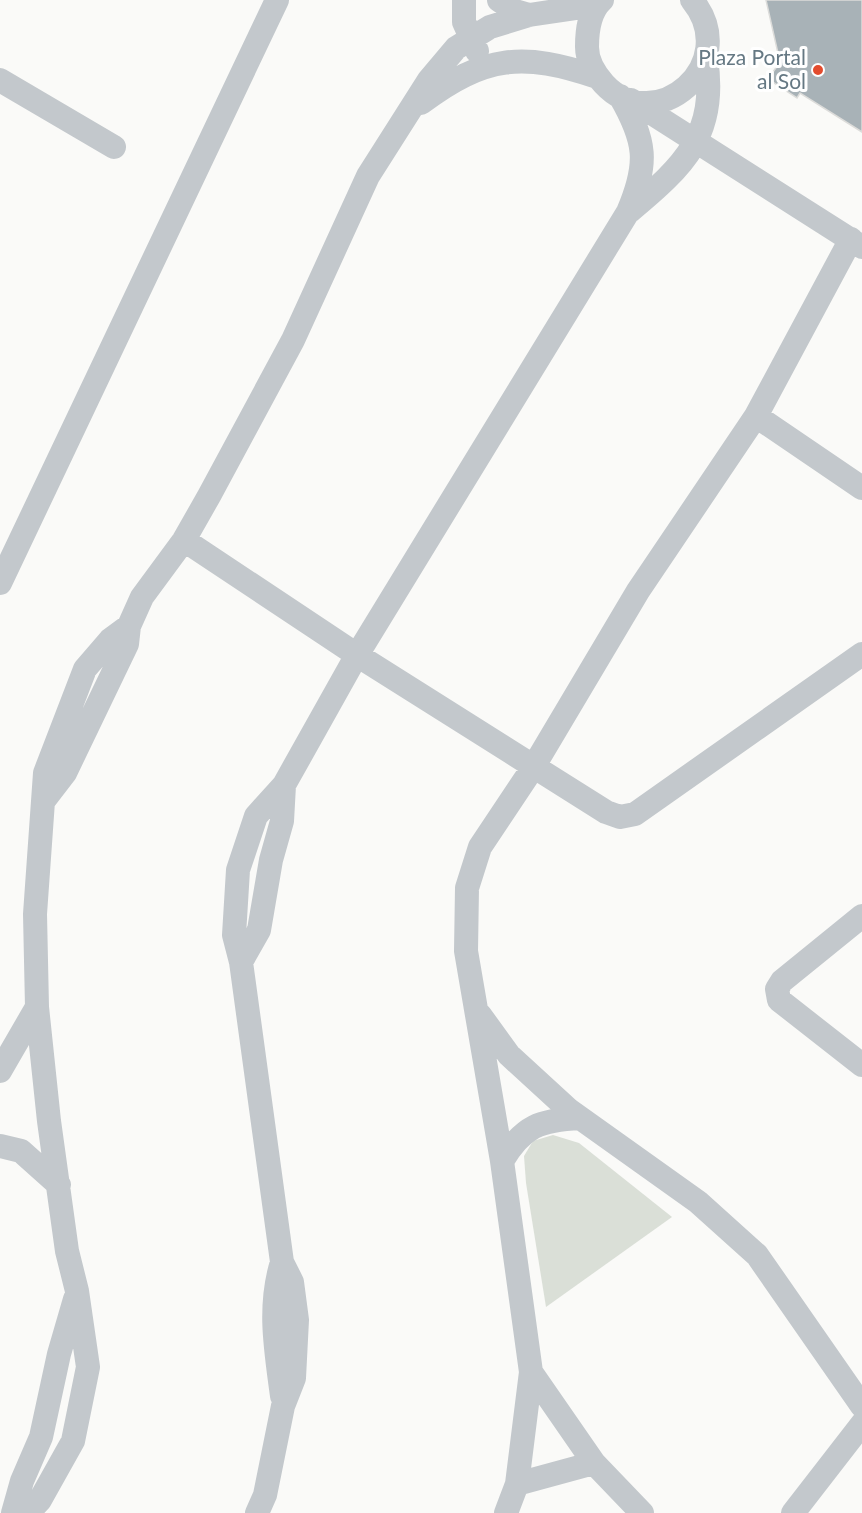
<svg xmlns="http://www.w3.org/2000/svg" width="862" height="1513" viewBox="0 0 862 1513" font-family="Lato,sans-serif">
	<rect width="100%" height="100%" fill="#fafaf8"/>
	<path fill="#dadfd7" d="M553,1135L579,1143L672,1217L546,1307L526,1183L524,1156L533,1141Z"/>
	<path fill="#a8b2b7" stroke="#dcdcda" stroke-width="1.5" d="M766,0H862V132L800,93L797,98L768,79L780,62Z"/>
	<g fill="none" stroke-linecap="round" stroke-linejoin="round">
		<path stroke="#c3c8cc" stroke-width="24" d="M464,0V22L477,51
			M499,0L515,11L529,15
			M602,0C589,12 587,30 587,47C587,60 595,74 604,84C655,139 744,64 692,0
			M0,80L114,147
			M631,100L862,247
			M421,103C485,55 523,52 597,77
			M630,211C684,166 718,134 706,59
			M756,416L862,488
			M184,540L357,655L606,812L620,817L635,814L862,654
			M0,583L277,0
			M45,799L65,773L127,644L129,626L142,597L184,540L209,496L293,340L368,176L429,80L456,48L490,27L529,15L597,5
			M862,916L782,981L777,989L779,1000L862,1065
			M241,962L259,930L271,860L282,821L284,785
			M480,1015L509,1055L569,1110L698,1202L757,1255L862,1406
			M0,1071L37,1007
			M0,1146L21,1151L59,1185
			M502,1161C523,1126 540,1120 580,1118
			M531,1372L594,1463L642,1513
			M282,1396C276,1350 268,1307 282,1262
			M517,1484L594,1463
			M13,1513L22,1481L41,1437L59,1354L75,1299
			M28,1513L40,1500L73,1441L88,1367L77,1291L67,1251L49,1121L37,1007L35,914L45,773L85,669L110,640L129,626
			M257,1513L265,1495L283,1406L294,1378L297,1320L292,1282L282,1262L241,962L234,935L238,870L256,816L284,785L354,660L628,212C649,163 646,141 620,96
			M506,1513L517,1484L531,1372L502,1161L466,951L467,888L480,847L534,766L638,591L756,416L851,239
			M793,1513L862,1424"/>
	</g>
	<circle fill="#e34c2e" stroke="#fff" stroke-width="2" cx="818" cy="70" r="6"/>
	<g text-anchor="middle" stroke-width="6" stroke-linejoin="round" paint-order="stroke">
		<g font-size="21" fill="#657883" stroke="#fff" text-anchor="end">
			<text x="806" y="65">Plaza Portal<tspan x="806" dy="24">al Sol</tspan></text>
		</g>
	</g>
</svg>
